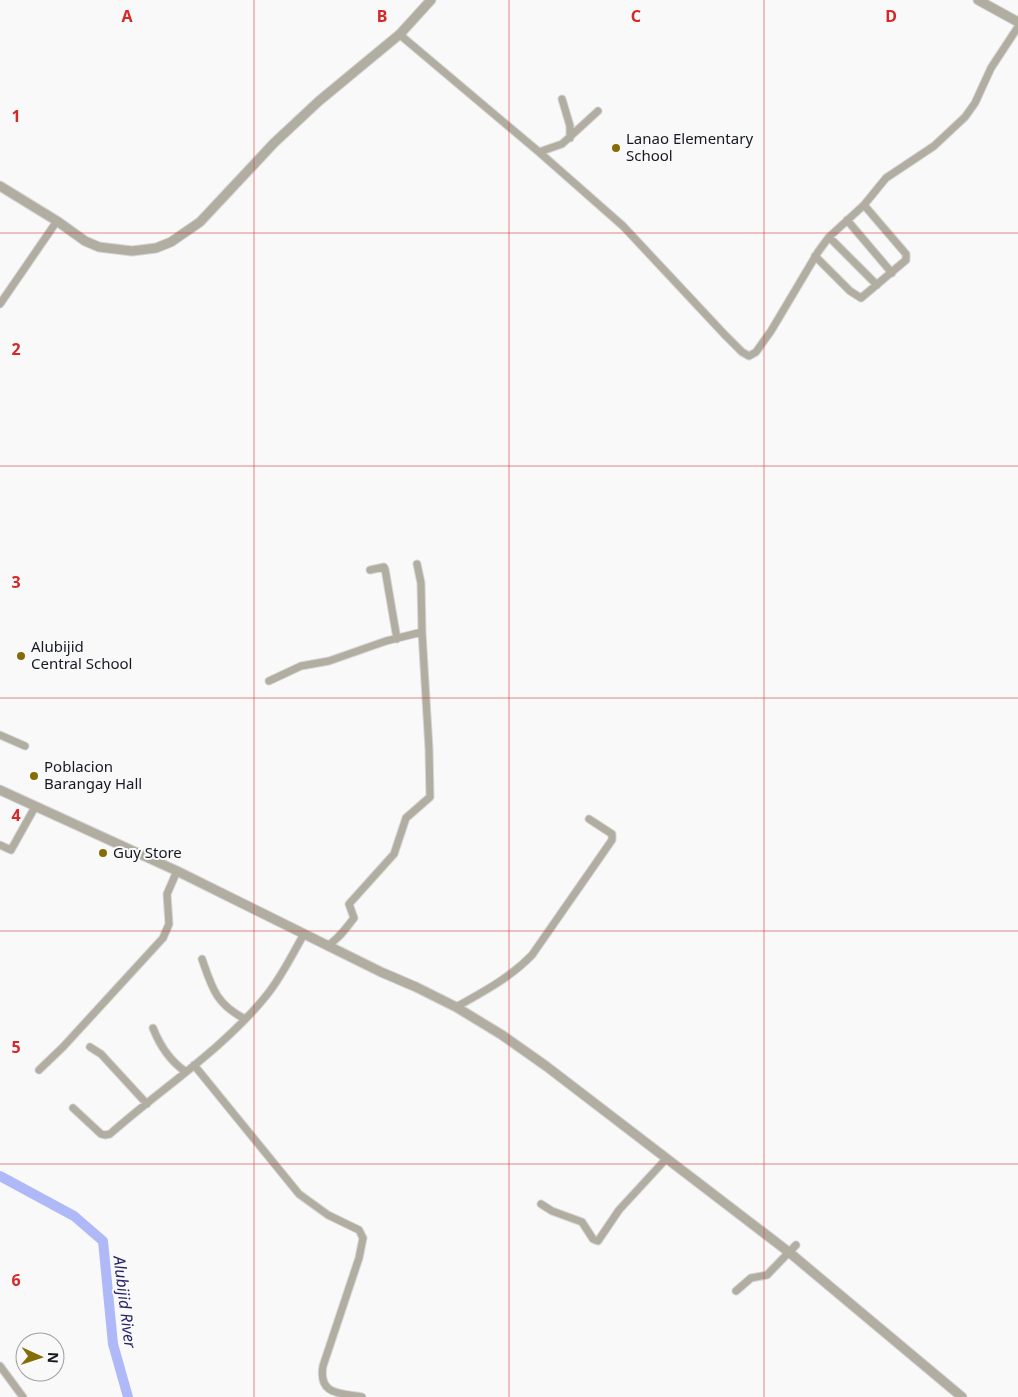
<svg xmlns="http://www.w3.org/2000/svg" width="1018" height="1397" viewBox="0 0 1018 1397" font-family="'Noto Sans',sans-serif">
	<rect width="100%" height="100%" fill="#f9f9f9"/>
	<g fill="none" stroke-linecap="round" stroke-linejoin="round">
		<path stroke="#afb9f8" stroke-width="10" d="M0,1176L74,1216L103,1241L113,1344L128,1397"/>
		<defs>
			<path id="minor" d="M399,34L539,152L623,226L725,335L742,352L749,356L756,352L771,331L818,252L829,237L864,205L886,178L934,146L965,117L975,103L991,68L1018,27
				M562,99L570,126V138
				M539,152L562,144L598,111
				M847,220L892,273
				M829,237L877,285
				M815,256L850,291L861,298L906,260V254L864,205
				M0,304L57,221
				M417,564L421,583L422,632
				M370,570L384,567L385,569L397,639
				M269,681L301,666L329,661L386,641L422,632L429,749L430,797L406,818L394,854L349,904L354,918C346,928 339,939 327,946
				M0,735L25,746
				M0,845L11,850L35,807
				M202,959C212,988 216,1004 245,1019
				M456,1007C483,992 511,977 532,955L612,840V834L589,819
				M153,1028C160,1046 170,1061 186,1072
				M90,1047L101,1054L147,1104
				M194,1065L299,1194L328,1215L359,1230L363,1238L359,1258L323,1366C318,1395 340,1393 362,1397
				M39,1070L63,1047L163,938L169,924L167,894L177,871
				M73,1108L101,1134L105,1135L110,1134C162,1088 222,1050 266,996C281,978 292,955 304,934
				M541,1204L552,1211L582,1222L593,1239L598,1241L619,1210L666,1159
				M736,1291L751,1278L767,1275L796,1245
				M0,1366L23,1397"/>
			<path id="tertiary" d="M978,0L1018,22
				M0,186L57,221L85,241L99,247L132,251L156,248L171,242L200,222L274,143L319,101L400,34L431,0
				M0,790L177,871L381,972L416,987L456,1007L502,1035L546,1066L790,1253L962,1397"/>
		</defs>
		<use href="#minor" stroke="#d5d5d7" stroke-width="9"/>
		<use href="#tertiary" stroke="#d5d5d7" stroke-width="11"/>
		<use href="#minor" stroke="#b1ada0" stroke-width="7"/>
		<use href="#tertiary" stroke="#b1ada0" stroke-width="9"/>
	</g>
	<path fill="none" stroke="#d62828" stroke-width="1" stroke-opacity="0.55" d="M254,0V1397M509,0V1397M764,0V1397M0,233H1018M0,466H1018M0,698H1018M0,931H1018M0,1164H1018"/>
	<g fill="#856c09" stroke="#f9f9f9" stroke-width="2">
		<circle cx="616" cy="148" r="5"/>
		<circle cx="21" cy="656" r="5"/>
		<circle cx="34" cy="776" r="5"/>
		<circle cx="103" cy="853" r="5"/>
	</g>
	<g text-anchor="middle" stroke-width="4" stroke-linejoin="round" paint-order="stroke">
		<g font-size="15" fill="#171923" stroke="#f9f9f9" text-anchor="start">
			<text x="626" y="144">Lanao Elementary<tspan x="626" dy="17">School</tspan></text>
			<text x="31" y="652">Alubijid<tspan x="31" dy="17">Central School</tspan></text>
			<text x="44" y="772">Poblacion<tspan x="44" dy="17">Barangay Hall</tspan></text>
			<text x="113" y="858">Guy Store</text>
		</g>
		<g font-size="16" font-style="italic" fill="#232268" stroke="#f9f9f9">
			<text transform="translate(125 1302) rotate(83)" y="6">Alubijid River</text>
		</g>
	</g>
	<g font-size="16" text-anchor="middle" font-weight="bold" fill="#d62828" stroke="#f9f9f9" stroke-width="4" stroke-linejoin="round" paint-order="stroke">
		<text x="127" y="22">A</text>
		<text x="382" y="22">B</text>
		<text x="636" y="22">C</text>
		<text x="891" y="22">D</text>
		<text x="16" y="122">1</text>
		<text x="16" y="355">2</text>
		<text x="16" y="588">3</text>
		<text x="16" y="821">4</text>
		<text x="16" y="1053">5</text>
		<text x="16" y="1286">6</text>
	</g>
	<g transform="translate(40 1357) rotate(93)"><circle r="24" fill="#f9f9f9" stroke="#9f9fa3"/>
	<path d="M0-4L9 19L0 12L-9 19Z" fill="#856c09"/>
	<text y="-8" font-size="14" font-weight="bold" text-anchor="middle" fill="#171923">N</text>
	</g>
</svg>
